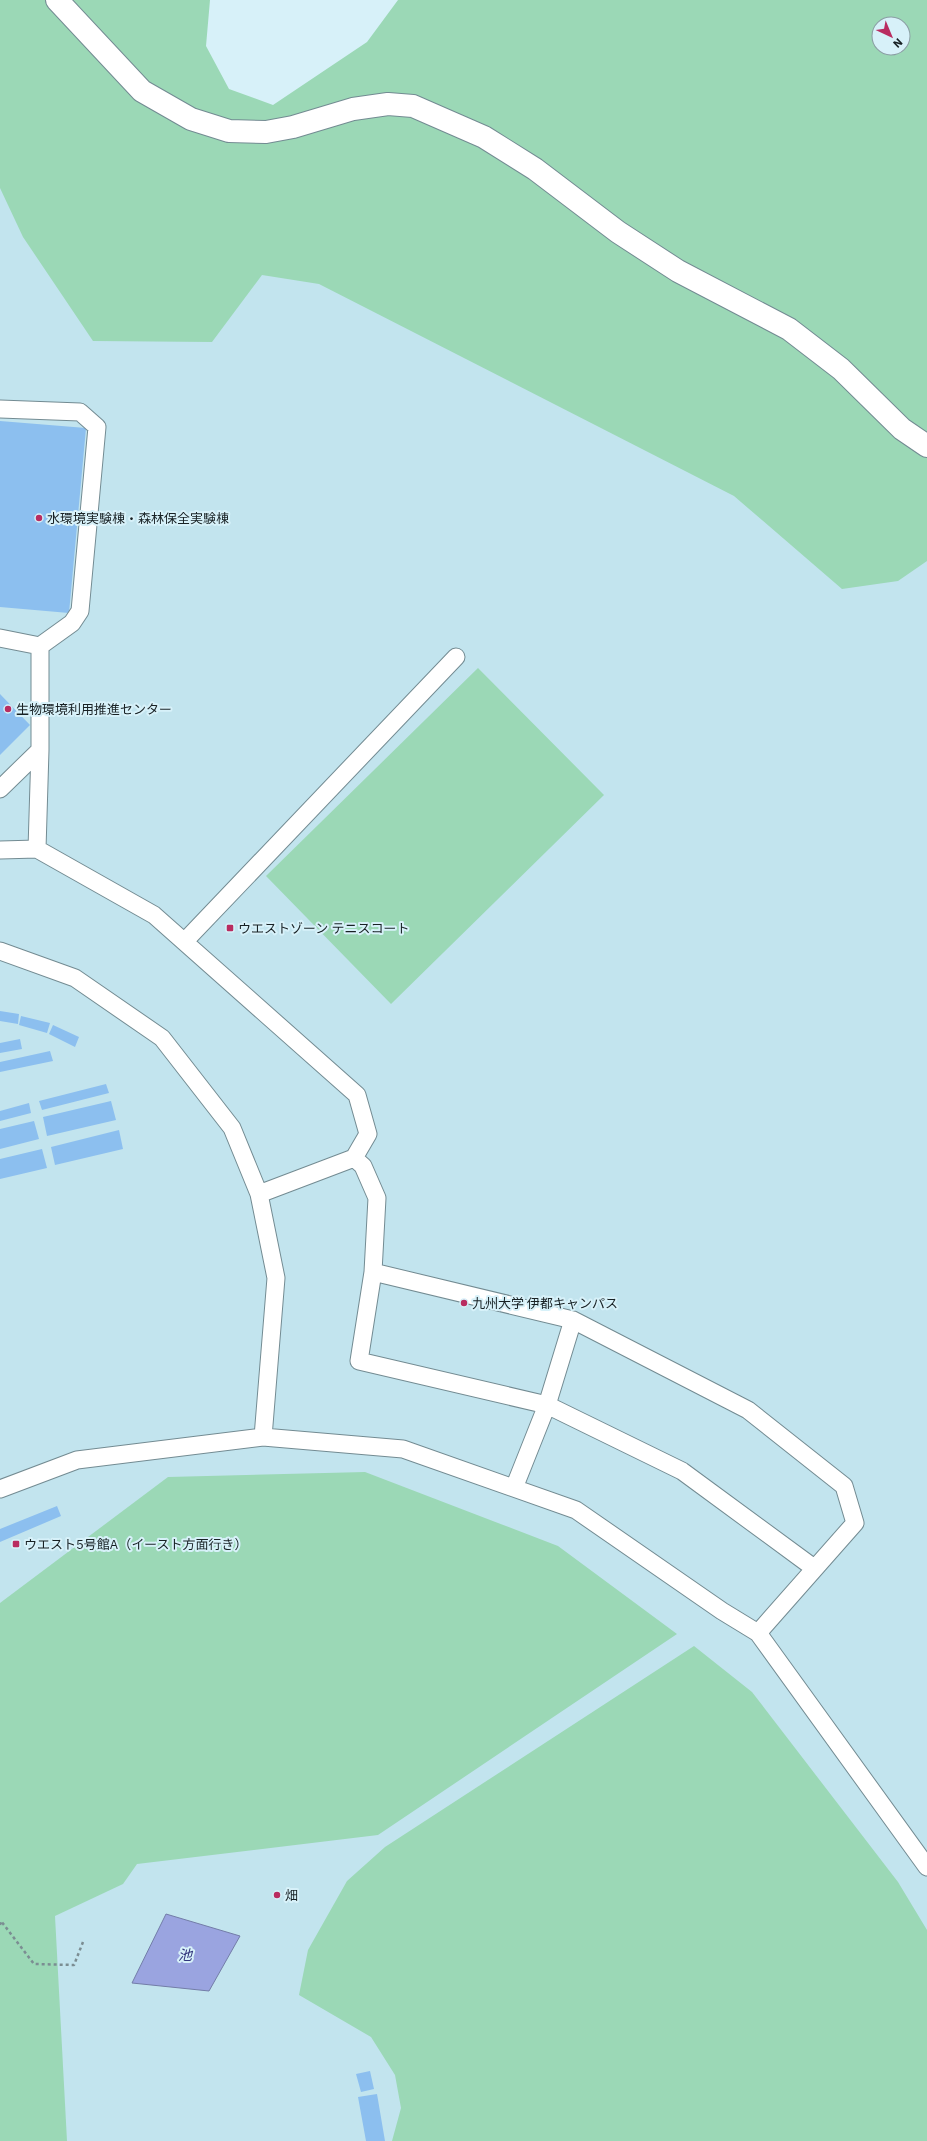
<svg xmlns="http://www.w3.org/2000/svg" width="927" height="2141" viewBox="0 0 927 2141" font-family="'IBM Plex Sans','Noto Sans JP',sans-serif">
	<rect width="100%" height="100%" fill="#d7f1f9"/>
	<path fill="#c2e4ee" d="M0,0L108,47L927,465V2141H0Z"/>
	<path fill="#9bd8b6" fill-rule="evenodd" d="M0,0H210L206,46L229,89L273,105L367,42L398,0H927V561L898,581L842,589L734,496L319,284L262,275L212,342L93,341L23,237L0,188ZM879,24H903V48H879Z
		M478,668L604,795L391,1004L266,876Z
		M365,1472L558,1546L677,1634L378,1835L137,1864L123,1884L55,1916L67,2141H0V1603L168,1477Z
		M694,1646L752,1692L898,1882L927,1930V2141H392L401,2108L395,2075L371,2037L299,1995L308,1950L347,1881L385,1847Z"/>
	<path fill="#9aa4e0" stroke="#737da8" d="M166,1914L240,1936L209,1991L132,1983Z"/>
	<path fill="#8cbfef" d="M0,421L86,428L69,613L0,607Z
		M0,694L30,725L0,755Z
		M0,1011L19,1014L18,1024L0,1021Z
		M21,1016L50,1023L47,1033L19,1025Z
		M53,1025L79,1037L75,1047L49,1034Z
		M20,1039L22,1049L0,1053V1043Z
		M50,1051L53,1061L0,1072V1062Z
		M106,1084L109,1093L42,1110L39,1101Z
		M111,1101L116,1120L47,1136L43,1117Z
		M29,1103L31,1113L0,1121V1111Z
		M34,1121L39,1139L0,1149V1129Z
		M119,1130L123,1149L55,1165L51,1147Z
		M42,1149L47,1168L0,1179V1159Z
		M57,1506L61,1516L0,1542V1529Z
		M370,2071L374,2089L361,2092L356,2074Z
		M377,2094L385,2141H366L358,2097Z"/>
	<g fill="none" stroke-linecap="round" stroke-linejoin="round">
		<defs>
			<path id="service" d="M0,409L80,412L97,427L80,611L72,623L40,646
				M0,638L40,646V750L37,849
				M0,789L40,750
				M0,850L37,849L154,915L357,1095L368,1134L354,1158L259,1194
				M185,941L456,657
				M0,951L75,978L162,1038L232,1128L259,1194L276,1278L263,1437
				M354,1158L363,1166L377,1198L373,1272
				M514,1488L547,1405L573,1320
				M0,1489L77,1460L263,1437L403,1449L576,1510L722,1611L758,1633L927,1867
				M758,1633L855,1523L844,1486L748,1410L573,1320L373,1272L359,1361L547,1405L682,1471L814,1568"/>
			<path id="minor" d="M57,0L142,91L191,119L229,131L266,132L293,127L353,109L388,104L413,106L484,137L535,169L618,232L678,271L789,329L841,369L902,429L927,446"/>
		</defs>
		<use href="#service" stroke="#738b92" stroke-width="19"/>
		<use href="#minor" stroke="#738b92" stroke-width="24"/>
		<path stroke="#7b8d92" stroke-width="2.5" stroke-dasharray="3 3" stroke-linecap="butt" d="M0,1925L1,1921L34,1964L74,1965L83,1942"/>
		<use href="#service" stroke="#fff" stroke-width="17"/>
		<use href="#minor" stroke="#fff" stroke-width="22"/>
	</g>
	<g fill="#b92c60" stroke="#d7f1f9" stroke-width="1.5">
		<circle cx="39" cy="518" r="4"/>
		<circle cx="8" cy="709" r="4"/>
		<rect x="226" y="924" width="8" height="8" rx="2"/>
		<circle cx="464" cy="1303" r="4"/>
		<rect x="12" y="1540" width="8" height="8" rx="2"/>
		<circle cx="277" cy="1895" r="4"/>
	</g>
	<g text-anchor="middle" stroke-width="4" stroke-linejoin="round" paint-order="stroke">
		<g font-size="13" fill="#182124" stroke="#d7f1f9" text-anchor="start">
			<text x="47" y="523">水環境実験棟・森林保全実験棟</text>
			<text x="16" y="714">生物環境利用推進センター</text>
			<text x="238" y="933">ウエストゾーン テニスコート</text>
			<text x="472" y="1308">九州大学 伊都キャンパス</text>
			<text x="24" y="1549">ウエスト5号館A（イースト方面行き）</text>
			<text x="285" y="1900">畑</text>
		</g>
		<g font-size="14" font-style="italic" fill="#31357c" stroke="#d7f1f9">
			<text x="185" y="1960">池</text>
		</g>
	</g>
	<g transform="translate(891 36) rotate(136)"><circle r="19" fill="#d7f1f9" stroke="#8b9ea4"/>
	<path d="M0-3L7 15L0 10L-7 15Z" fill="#b92c60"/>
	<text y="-6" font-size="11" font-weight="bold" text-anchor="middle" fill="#182124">N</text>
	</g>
</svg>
